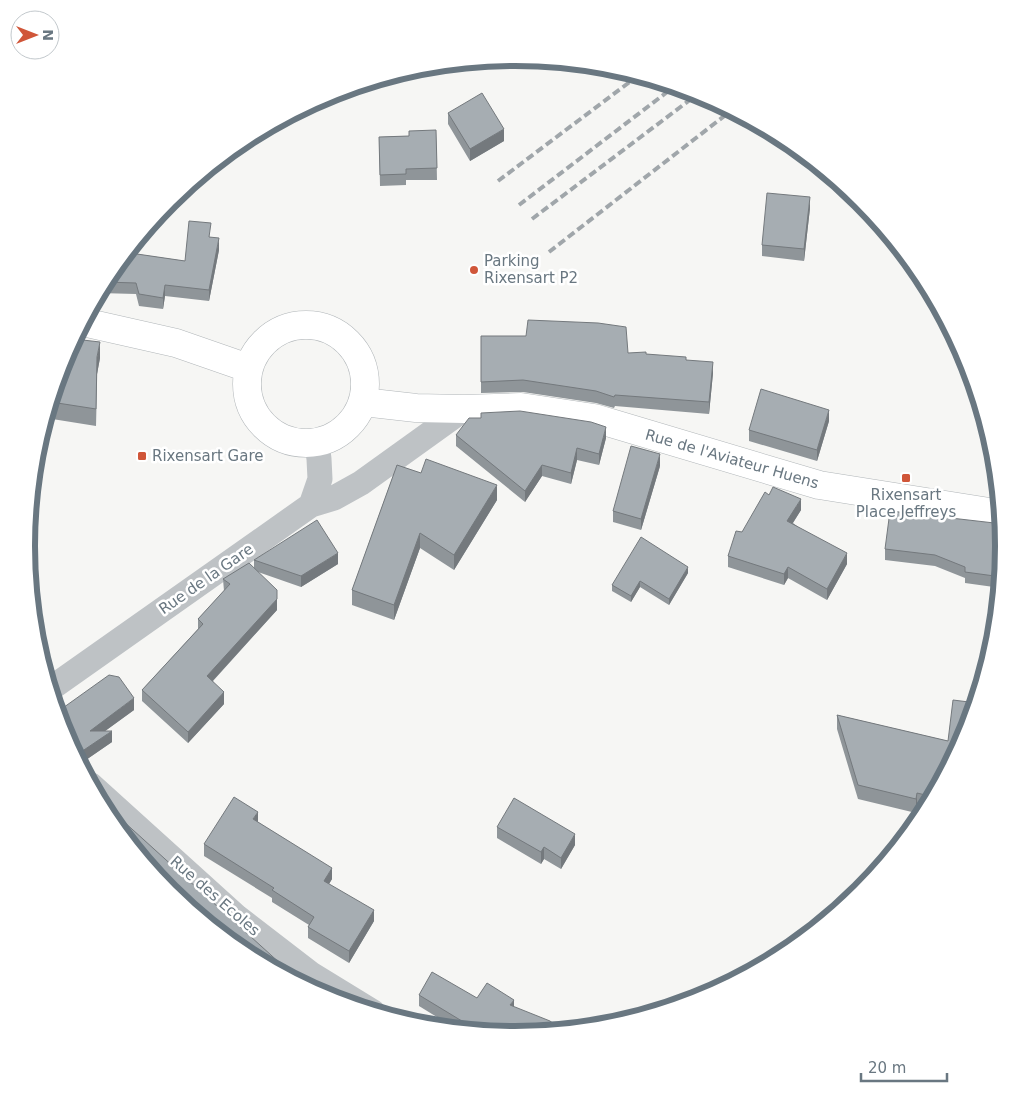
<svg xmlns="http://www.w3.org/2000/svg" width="1031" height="1093" viewBox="0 0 1031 1093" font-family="'DejaVu Sans',sans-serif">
	<rect width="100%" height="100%" fill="#f6f6f4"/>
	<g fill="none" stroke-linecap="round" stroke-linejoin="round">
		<defs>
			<path id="secondary" d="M83,322L176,343L248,368
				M247 384a59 59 0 1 1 118 0a59 59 0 1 1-118 0Z
				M363,402L416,408L464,409L521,407L594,418L819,485L1002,514"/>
		</defs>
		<use href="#secondary" stroke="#b1b6b9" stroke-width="29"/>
		<path stroke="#bec2c5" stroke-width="25" d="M311,505L334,498L361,483L464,409
			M50,689L311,505L320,479L319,459L317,444
			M91,785L237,917L311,974L373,1012"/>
		<use href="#secondary" stroke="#fff" stroke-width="28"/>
		<path stroke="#a0a6aa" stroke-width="4" stroke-dasharray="8 4" stroke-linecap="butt" d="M498,181L639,75
			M519,205L675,86
			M532,219L699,93
			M549,252L732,110"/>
	</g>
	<path fill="#8f9599" d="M448,113L504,141L470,161L448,124Z
		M436,130L437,180H406V185L380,186L379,137L409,136Z
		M810,208L804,261L762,256V245Z
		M211,237L219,250L209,301L165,296L163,309L139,306L136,294L99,293L109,274L137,254L185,261Z
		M481,336H526L628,353L646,354L686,360L713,373L709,414L615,406L614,408L596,403L523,392L481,393Z
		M100,358L97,374L96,426L46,418L64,359Z
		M829,421L817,461L749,441V430Z
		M456,435L606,438L599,465L577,460L571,484L542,476L525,502L456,446Z
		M397,465L497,500L454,570L420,548L394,620L352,605V590Z
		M660,466L641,530L613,522V511Z
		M769,495L801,510L793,523L847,564L827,600L788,578L784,585L728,567V556L742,532Z
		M1005,546L1001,588L965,583V578L935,566L885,560V549Z
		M254,560L338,564L301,587L258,572L277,610L213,681L224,704L188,743L142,701V690L198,629V619L224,591L223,579L254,568Z
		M688,573L669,605L640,587L631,602L612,591V585Z
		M60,710H134L105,731L112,742L80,764L63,733L66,731L60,722Z
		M837,715L948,741L967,734L927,809L917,807L916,813L858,799L837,729Z
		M258,822L332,879L329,884L374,921L349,963L308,938V927L309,925L272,902V898L204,856V844Z
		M497,827L575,845L561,869L544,859L541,864L497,838Z
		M419,995L477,998L514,1007L515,1036L458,1030L419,1006Z"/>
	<path fill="#74797d" d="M504,129V141L470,161V149Z
		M810,197V208L804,261V249Z
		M219,238V250L209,301V290Z
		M165,285V296L163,309V298Z
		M100,342V358L97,374L96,426L97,357Z
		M713,362V373L709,414V402Z
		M829,410V421L817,461V450Z
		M606,427V438L599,465V454Z
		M577,448V460L571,484V473Z
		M660,454V466L641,530V519Z
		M542,465V476L525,502V491Z
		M497,485V500L454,570V555Z
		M801,499V510L787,532V521Z
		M420,533V548L394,620V605Z
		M338,553V564L301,587V576Z
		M847,553V564L827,600V589Z
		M688,567V573L669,605V599Z
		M788,567V578L784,585V574Z
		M640,581V587L631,602V596Z
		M277,599V610L207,687V676Z
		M224,692V704L188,743V732Z
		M134,698V710L90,742V731Z
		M112,731V742L80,764L75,756Z
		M917,793V807L916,813V799Z
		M258,812V823L253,819Z
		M575,834V845L561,869V858Z
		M544,847V859L541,864V852Z
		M332,868V879L324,892V881Z
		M374,910V921L349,963V951Z
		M514,1000V1011L510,1005Z"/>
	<path fill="#a6adb2" stroke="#74797d" d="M482,93L504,129L470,149L448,113Z
		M436,130L437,168L406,169V174L380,175L379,137L409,136V131Z
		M767,193L810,197L804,249L762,245Z
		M189,221L211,223L209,237L219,238L209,290L165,285L163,298L139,294L136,283L105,282L109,274L137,240V254L185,261Z
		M528,320L598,323L626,327L628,353L646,352V354L686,357V360L713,362L709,402L615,395L614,397L596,391L523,380L481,382V336H526Z
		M74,339L100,342L97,357L96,409L51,402L64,359Z
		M761,389L829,410L817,450L749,430Z
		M520,411L591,422L606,427L599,454L577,448L571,473L542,465L525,491L456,435L469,418H481V413Z
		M631,446L660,454L641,519L613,511Z
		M426,459L497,485L454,555L420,533L394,605L352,590L397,465L421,473Z
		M773,487L801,499L787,521L847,553L827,589L788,567L784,574L728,556L736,531L742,532L765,492L769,495Z
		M890,511L1003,524L1005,546L1002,577L965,572V567L935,555L885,549Z
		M317,520L338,553L301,576L254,560Z
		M641,537L688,567L669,599L640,581L631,596L612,585Z
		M249,563L277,590V599L207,676L224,692L188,732L142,690L203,624L198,619L230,584L223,579Z
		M109,675L119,677L134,698L90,731H112L75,756L63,731H74L60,710Z
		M953,700L977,703L967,734L934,797L917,793L916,799L858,785L837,715L948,741Z
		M234,797L258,812L253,819L332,868L324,881L374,910L349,951L308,927L314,917L272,890L274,888L204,844Z
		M514,798L575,834L561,858L544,847L541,852L497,827Z
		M114,820H122L293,975L290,978L292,979L243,953L169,892L111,822Z
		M432,972L477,998L487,983L514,1000L510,1005L550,1021L563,1031L515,1036L480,1032L419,995Z"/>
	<g fill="#d05639" stroke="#fff" stroke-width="2">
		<circle cx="474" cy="270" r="5"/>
		<rect x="137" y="451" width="10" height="10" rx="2.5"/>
		<rect x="901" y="473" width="10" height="10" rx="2.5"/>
	</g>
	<g text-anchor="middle" stroke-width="5" stroke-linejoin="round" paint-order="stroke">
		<g font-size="15" fill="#697781" stroke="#fff" text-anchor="start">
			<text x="484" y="266">Parking<tspan x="484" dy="17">Rixensart P2</tspan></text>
			<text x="152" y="461">Rixensart Gare</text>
			<text x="906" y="500" text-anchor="middle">Rixensart<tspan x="906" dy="17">Place Jeffreys</tspan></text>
		</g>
		<g font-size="15" fill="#697781" stroke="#fff">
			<text transform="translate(732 459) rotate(16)" y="5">Rue de l'Aviateur Huens</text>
			<text transform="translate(206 579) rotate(-35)" y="5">Rue de la Gare</text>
			<text transform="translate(215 896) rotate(41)" y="5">Rue des Ecoles</text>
		</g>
	</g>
	<path d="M0 0H1031V1093H0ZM35 546a480 480 0 1 1 960 0a480 480 0 1 1-960 0Z" fill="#fff" fill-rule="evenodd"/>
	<path fill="none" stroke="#697781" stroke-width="6" d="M35 546a480 480 0 1 1 960 0a480 480 0 1 1-960 0Z"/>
	<g transform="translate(35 35) rotate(90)"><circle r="24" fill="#ffffff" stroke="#c3c9cd"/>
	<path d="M0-4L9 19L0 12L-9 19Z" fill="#d05639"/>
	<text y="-8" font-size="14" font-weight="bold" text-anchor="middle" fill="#697781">N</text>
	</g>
	<path d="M861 1073v8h86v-8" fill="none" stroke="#697781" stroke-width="2.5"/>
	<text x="868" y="1073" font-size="15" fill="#697781" stroke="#ffffff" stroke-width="4" paint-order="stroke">20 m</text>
</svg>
